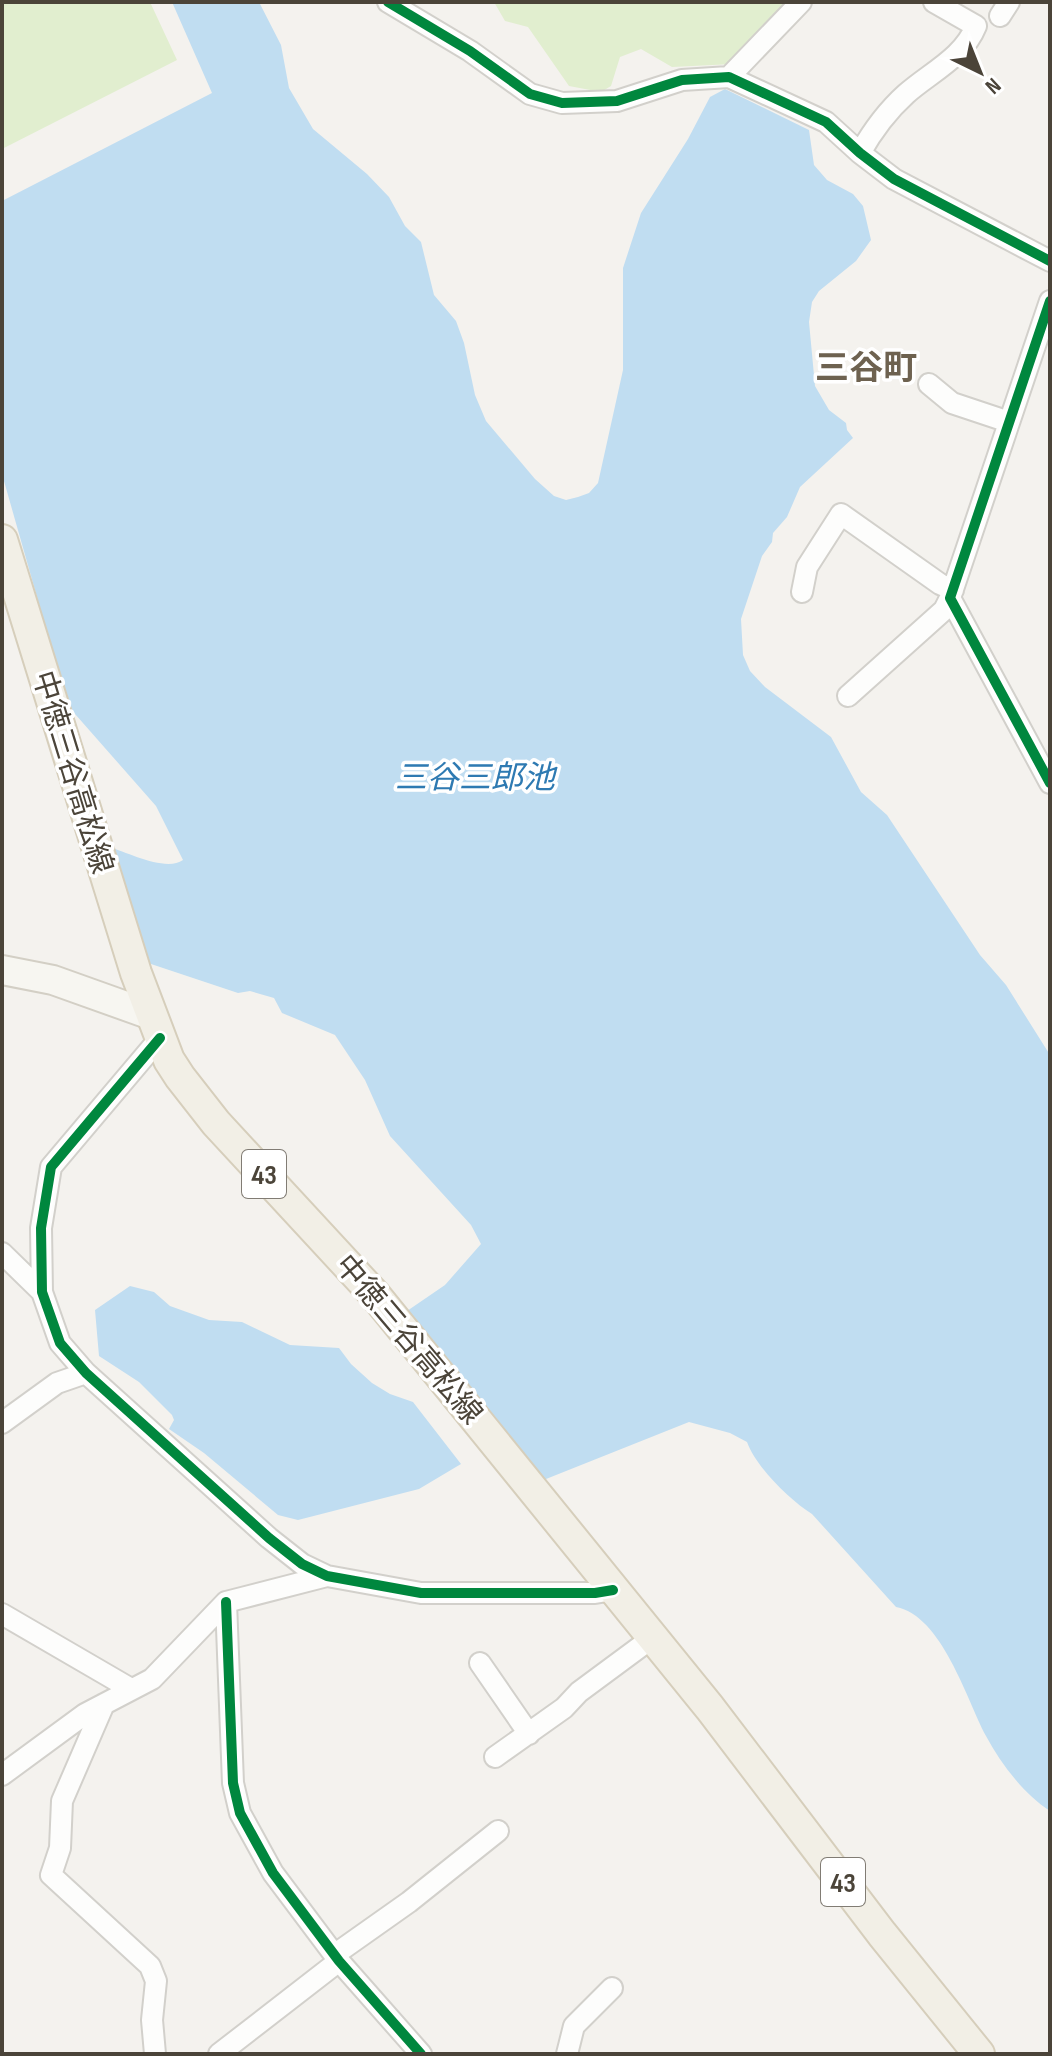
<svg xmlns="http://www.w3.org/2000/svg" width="1052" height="2056" viewBox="0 0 1052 2056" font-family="'Sofia Sans Condensed','Noto Sans JP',sans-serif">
	<rect width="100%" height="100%" fill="#f4f2ee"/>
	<path fill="#e1eecf" d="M2,2H150L177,60L2,149Z
		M494,2H788L773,15L733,64L672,67L641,49L620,57L611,86L601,92L569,86L528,27L505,21Z"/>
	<path fill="#c0ddf1" d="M172,2H259L281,45L289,88L313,129L367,174L389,197L405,226L421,242L434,295L456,321L464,343L475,395L486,421L535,479L554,496L566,500L578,497L589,493L598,483L623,370V268L641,213L688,139L710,97L725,89L809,130L814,165L827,180L853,194L863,206L871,240L856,261L819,291L812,302L809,322L815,386L829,410L846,423L847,430L853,438L800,487L787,517L773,533L772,542L762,556L741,619L743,655L750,671L765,687L831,737L861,792L887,815L980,955L1006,985L1050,1055V1811C1023,1793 1001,1764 986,1736C966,1698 942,1616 896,1607L812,1514C790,1500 756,1467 747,1442L730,1433L689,1422L541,1481L438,1348L405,1317L407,1311L445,1285L481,1244L471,1225L390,1136L365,1080L335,1035L282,1013L274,998L250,991L238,993L145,962L109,847C129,853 166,872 183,860L156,806L68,706L2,474V201L212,93Z
		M130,1286L154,1292L170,1306L209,1320L242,1322L290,1345L339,1348L351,1364L372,1383L390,1394L413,1402L461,1464L419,1489L298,1520L278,1515L204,1453L169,1429L174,1420L172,1415L139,1382L99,1356L95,1310Z"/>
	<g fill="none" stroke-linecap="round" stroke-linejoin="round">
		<defs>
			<path id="street" d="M388,2L470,51L530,94L562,103L617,101L682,80L729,77L826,122L860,153L894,179L1050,261
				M1000,16L1009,2
				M729,77L801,2
				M860,153C873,130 886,112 906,94C931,72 963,58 976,26L934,2
				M1050,301L950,598L1050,783
				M929,384L952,403L1009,422
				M802,592L807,567L841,514L940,584L953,590
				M848,696L944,610L950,598
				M160,1038L51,1167L41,1228L42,1292L60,1343L86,1373L269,1538L302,1564L327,1576L421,1593H595L613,1590
				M2,1253L42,1292
				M2,1423L57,1383L86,1373
				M226,1602L233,1783L240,1813L273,1873L339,1961L421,2054
				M2,1614L131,1689
				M480,1663L529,1734
				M104,1704L62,1801L60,1848L51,1875L150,1966L156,1981L152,2020L155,2054
				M495,1757L564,1708L579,1692L652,1638
				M2,1775L85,1714L152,1679L226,1602L327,1576
				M334,1955L409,1902L498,1831
				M219,2054L339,1961
				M567,2054L574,2026L612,1988"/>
			<path id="secondary" d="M2,970L53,980L151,1015"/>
			<path id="primary" d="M2,540L136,973L169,1060L180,1077L216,1123L375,1295L710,1708L882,1934L979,2054"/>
		</defs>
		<use href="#street" stroke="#d2d0cb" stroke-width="24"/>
		<use href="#secondary" stroke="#d3cfc5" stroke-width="32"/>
		<use href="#primary" stroke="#d6cebb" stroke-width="34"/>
		<use href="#street" stroke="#fdfdfc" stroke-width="20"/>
		<use href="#secondary" stroke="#f7f6f1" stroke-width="28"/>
		<use href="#primary" stroke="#f2efe6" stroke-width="30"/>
		<defs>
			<path id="cycleway" d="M388,2L470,51L530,94L562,103L617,101L682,80L729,77L826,122L860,153L894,179L1050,261
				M1050,301L950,598L1050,783
				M160,1038L51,1167L41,1228L42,1292L60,1343L86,1373L269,1538L302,1564L327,1576L421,1593H595L613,1590
				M226,1602L233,1783L240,1813L273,1873L339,1961L421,2054"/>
		</defs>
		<use href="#cycleway" stroke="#fff" stroke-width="15"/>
		<use href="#cycleway" stroke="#00873e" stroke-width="10"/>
	</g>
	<g text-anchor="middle" stroke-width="7" stroke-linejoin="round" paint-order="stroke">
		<g fill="#fff" stroke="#817c74" stroke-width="2">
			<rect x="242" y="1150" width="44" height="48" rx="6"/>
			<rect x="821" y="1858" width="44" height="48" rx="6"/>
		</g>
		<g font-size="28" font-weight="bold" fill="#4b4439">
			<text x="264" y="1184">43</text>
			<text x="843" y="1892">43</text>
		</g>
		<g font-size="30" fill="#4b4439" stroke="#fff">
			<text transform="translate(73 772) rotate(73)" y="10">中徳三谷高松線</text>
			<text transform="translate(409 1339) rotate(50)" y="10">中徳三谷高松線</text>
		</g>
		<g font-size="32" font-style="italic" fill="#2e7ab2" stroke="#fff">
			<text x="475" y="788">三谷三郎池</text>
		</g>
		<g font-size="34" font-weight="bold" fill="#6e6250" stroke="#fff">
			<text x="866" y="379">三谷町</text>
		</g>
	</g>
	<rect width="1052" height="2056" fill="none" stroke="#4b4439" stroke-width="8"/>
	<g transform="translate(980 72) rotate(137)" stroke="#ffffff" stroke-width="6" paint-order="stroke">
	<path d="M0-6L14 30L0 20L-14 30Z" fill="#4b4439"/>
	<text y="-12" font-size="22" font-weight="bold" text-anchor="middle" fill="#4b4439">N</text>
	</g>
</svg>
